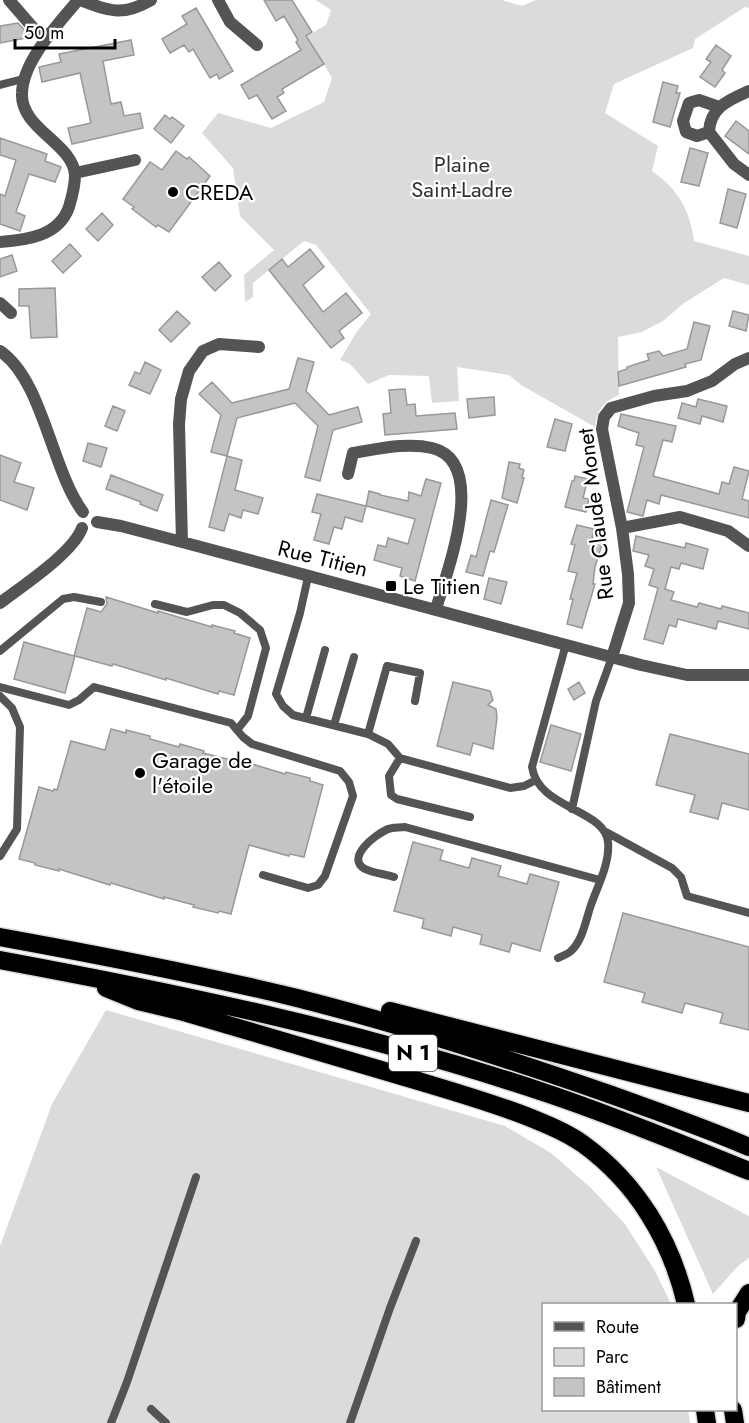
<svg xmlns="http://www.w3.org/2000/svg" width="749" height="1423" viewBox="0 0 749 1423" font-family="Jost,sans-serif">
	<rect width="100%" height="100%" fill="#fff"/>
	<path fill="#dbdbdb" d="M316,0H502L522,6L536,0H749V8L745,7L695,39L693,48L614,84L605,113L658,146L652,171C678,189 690,210 694,241L749,256V285L724,278L684,303L663,321L642,332L618,337L619,395C603,402 597,410 595,427L521,385L509,375L457,367L459,401L432,403L429,376L389,375L368,384L350,364L340,360L356,333L371,314L316,245L304,241L253,283V297L245,302L244,275L274,250L240,216L233,168L202,133L218,113L271,128L324,102L332,78L307,36L326,25L331,10Z
		M106,1010L505,1126L551,1153L591,1188L625,1224L655,1271L671,1304H544V1410H688L690,1423H0V1246L52,1104Z
		M656,1167L749,1216V1258L738,1266L713,1294Z"/>
	<path fill="#c4c4c4" stroke="#989898" stroke-width="1.5" d="M264,0H292L312,32L306,36L324,64L282,89L284,93L277,97L286,111L272,119L257,95L249,99L241,85L301,50L296,42L298,40L284,16L276,21Z
		M196,8L233,71L219,79L217,74L210,78L193,49L189,52L184,45L170,53L162,39L187,24L182,16Z
		M18,23L31,37L0,43V26Z
		M131,40L134,55L103,61L111,104L121,102L124,116L140,113L143,128L72,144L68,128L91,123L80,73L42,82L39,67L61,62L59,54Z
		M716,45L731,56L722,70L725,73L715,87L700,77L711,62L706,59Z
		M663,82L678,86L676,93H680L670,127L653,122Z
		M165,115L170,119L172,117L184,126L171,143L154,129Z
		M736,121L749,131V154L725,136Z
		M0,138L47,154L45,161L61,167L55,182L29,174L16,212L25,216L20,231L0,224V194L5,196L16,160L0,155Z
		M690,148L708,153L699,186L681,182Z
		M176,151L187,159L189,157L210,176L169,232L158,225L156,227L132,209L134,207L123,199L150,162L162,170Z
		M728,189L746,194L737,228L720,223Z
		M102,213L113,225L98,241L86,229Z
		M70,244L81,256L63,273L52,261Z
		M310,249L324,267L303,285L323,312L346,293L362,313L339,331L344,338L331,348L269,270L282,259L288,267Z
		M12,255L17,271L0,277V259Z
		M219,262L231,276L215,291L202,277Z
		M55,288L57,337L31,338L29,306H19V289Z
		M177,311L190,323L171,342L159,330Z
		M733,311L749,315L746,331L729,326Z
		M694,322L710,326L701,360L685,364L686,367L619,386L618,372L627,369V367L649,360L647,354L659,351L663,356L687,349Z
		M298,358L314,362L306,391L329,415L358,407L362,422L333,430L320,481L305,477L318,426L295,403L237,418L227,456L211,452L221,415L199,394L212,382L232,403L289,389Z
		M145,362L161,370L150,394L129,385L135,372L140,374Z
		M405,389L407,405L415,404L416,416L455,413L457,429L385,435L383,414L391,413L389,390Z
		M494,397L495,415L469,418L467,399Z
		M698,399L727,406L723,422L702,416L700,424L678,418L682,403L696,407Z
		M113,406L125,411L117,431L105,426Z
		M621,414L676,426L672,442L663,440L653,476L719,494L722,482L729,484L734,467L749,471L742,499L749,501V518L661,495L659,504L647,500L643,516L627,512L644,447L636,445L639,433L618,426Z
		M555,419L572,424L565,451L547,447Z
		M88,443L107,448L101,467L83,461Z
		M0,455L21,463L14,482L34,488L27,510L0,500Z
		M227,456L242,460L235,490L263,498L258,514L243,510L241,518L229,514L224,531L209,527Z
		M509,462L520,464L519,468L524,470L522,478H524L517,503L502,498Z
		M111,475L163,495L157,511L140,504L141,502L106,489Z
		M575,476L588,479L583,498L589,499L586,512L565,507L572,481H574Z
		M426,479L441,483L415,581L400,576L402,568L374,560L378,545L386,547L388,538L408,544L415,519L366,506L369,491L380,494V495L408,501L409,492L421,496Z
		M317,494L366,506L362,522L345,517L342,529L334,527L329,544L314,540L321,514L312,512Z
		M491,500L508,505L494,552L490,551L483,576L466,572L471,555L476,557Z
		M577,525L594,529L592,538L603,541L595,567L593,584H595L582,628L567,624L573,599H570L577,573L568,571L575,545L571,544Z
		M636,536L685,548L686,543L708,549L703,569L681,563L679,569L671,567L665,589L674,592L671,600L697,607L699,603L721,609L722,606L749,613V629L718,621L716,629L678,619L676,627L669,625L663,644L644,639L658,588L649,585L654,569L645,566L649,555L633,551Z
		M489,578L507,582L501,604L484,599Z
		M106,597L158,613V611L212,627V625L235,631L234,633L250,638L234,695L219,691L218,694L166,678V680L113,664L112,666L75,656L65,693L14,679L24,642L74,656L87,608L101,612L107,604Z
		M453,682L490,691L493,700L488,705L496,709L497,718L493,749L473,743L470,755L437,746Z
		M579,682L585,693L574,700L568,689Z
		M551,725L581,734L571,771L540,762Z
		M111,729L126,733V730L150,736V739L179,747L180,744L204,751L203,753L231,760L232,758L285,774L286,772L310,778V781L323,785L304,857L290,854L289,856L249,845L231,914L219,911L218,913L193,907L194,905L164,897V899L111,883L110,885L59,869V871L35,865V863L19,859L39,787L53,791L54,789L57,790L71,741L105,750Z
		M670,734L749,754V810L722,803L718,819L690,812L695,795L656,785Z
		M413,842L443,850L440,860L469,868L472,858L501,866L498,876L527,884L530,874L559,882L540,951L512,943L509,952L480,944L482,935L453,927L451,936L422,928L424,919L394,911Z
		M623,913L749,947V1030L720,1023L723,1013L685,1003L682,1013L642,1002L645,993L604,982Z"/>
	<g fill="none" stroke-linecap="round" stroke-linejoin="round">
		<defs>
			<path id="highway" d="M0,937C99,955 199,974 297,998C403,1025 506,1058 609,1094C656,1111 703,1127 749,1147
				M0,960C184,994 368,1033 546,1093C615,1116 682,1144 749,1171
				M106,988L138,1001L184,1012C261,1034 338,1057 415,1080C452,1091 490,1102 526,1116C546,1124 566,1132 583,1144C637,1183 671,1240 686,1304
				M390,1011L749,1103
				M736,1319L737,1312L749,1293
				M705,1410L707,1423
				M733,1410L735,1423"/>
		</defs>
		<use href="#highway" stroke="#dbdbdb" stroke-width="21"/>
		<path stroke="#545454" stroke-width="8" d="M0,85L23,79
			M308,577L300,613L276,694L283,706L293,715L368,734L388,744L400,758L510,788L524,786L536,780
			M155,604L187,612L213,605H224L240,613L260,630L266,648L248,716L237,730
			M0,651L63,599L74,597L101,602
			M0,687L69,705L79,700L94,687L231,723L243,737L252,744L340,771L349,782L353,796L325,876L318,885L308,888L263,875
			M0,696L12,708L20,727L17,829L0,856
			M306,718L325,650
			M334,725L354,657
			M368,734L387,666L420,673L415,701
			M400,758L389,776L391,795L397,799L470,817
			M572,809L596,701L612,657
			M606,832L672,868L681,877L687,896L749,913
			M394,877C385,874 373,873 365,869C345,858 375,835 386,830C391,827 398,828 405,827L600,880
			M558,958C562,956 568,954 571,951C583,940 586,919 591,905C598,885 610,863 608,842C605,809 538,809 532,767L566,644
			M151,1409L166,1423
			M111,1423L127,1382L196,1177
			M350,1423L390,1308L416,1241"/>
		<path stroke="#545454" stroke-width="12" d="M9,0L35,30L50,36
			M80,0C109,11 122,17 151,0
			M218,0L230,22L257,45
			M749,91C729,100 710,107 709,132L734,164L749,175
			M709,132L697,136L686,132L683,121L689,103L699,100L719,107
			M75,173L135,160
			M0,242C27,240 59,236 69,207C72,197 75,186 75,175C73,143 20,129 22,93C23,60 58,25 78,0
			M0,303L11,313
			M0,351C43,380 51,469 83,512
			M348,474L353,453C379,449 407,442 432,448C490,462 446,574 436,609
			M97,522L121,526L182,542L641,665L687,675H749
			M622,528L680,517L728,531L749,546
			M182,542L179,424L181,399L189,371L203,351L219,344L259,347
			M0,603C22,586 73,553 82,528
			M612,657L629,603L628,574L622,528L602,429L604,417L611,408L654,396L687,391L712,381L735,364L749,358"/>
		<use href="#highway" stroke="#000" stroke-width="18"/>
	</g>
	<g fill="#000" stroke="#fff" stroke-width="2">
		<circle cx="173" cy="192" r="6"/>
		<rect x="385" y="580" width="12" height="12" rx="3"/>
		<circle cx="140" cy="773" r="6"/>
	</g>
	<g text-anchor="middle" stroke-width="4.5" stroke-linejoin="round" paint-order="stroke">
		<rect fill="#fff" stroke="#4c4c4c" stroke-width="1.5" x="389" y="1035" width="48" height="36" rx="4.5"/>
		<g font-size="21" font-weight="bold" fill="#000">
			<text x="413" y="1060">N 1</text>
		</g>
		<g font-size="22" fill="#323232" stroke="#fff">
			<text x="462" y="172">Plaine<tspan x="462" dy="25">Saint-Ladre</tspan></text>
		</g>
		<g font-size="22" fill="#000" stroke="#fff" text-anchor="start">
			<text x="185" y="200">CREDA</text>
			<text x="403" y="594">Le Titien</text>
			<text x="152" y="768">Garage de<tspan x="152" dy="25">l'étoile</tspan></text>
		</g>
		<g font-size="22" fill="#000" stroke="#fff">
			<text transform="translate(595 514) rotate(-97)" y="8">Rue Claude Monet</text>
			<text transform="translate(323 558) rotate(14)" y="8">Rue Titien</text>
		</g>
	</g>
	<rect x="542" y="1303" width="195" height="108" fill="#ffffff" stroke="#999999" stroke-width="1.5"/>
	<rect x="554" y="1322" width="30" height="9" fill="#545454" stroke="#999999" stroke-width="1.5"/>
	<text x="596" y="1333" font-size="18" fill="#000000">Route</text>
	<rect x="554" y="1348" width="30" height="18" fill="#dbdbdb" stroke="#999999" stroke-width="1.5"/>
	<text x="596" y="1363" font-size="18" fill="#000000">Parc</text>
	<rect x="554" y="1378" width="30" height="18" fill="#c4c4c4" stroke="#999999" stroke-width="1.5"/>
	<text x="596" y="1393" font-size="18" fill="#000000">Bâtiment</text>
	<path d="M15 39v9h100v-9" fill="none" stroke="#000000" stroke-width="3"/>
	<text x="24" y="39" font-size="18" fill="#000000" stroke="#ffffff" stroke-width="4.5" paint-order="stroke">50 m</text>
</svg>
